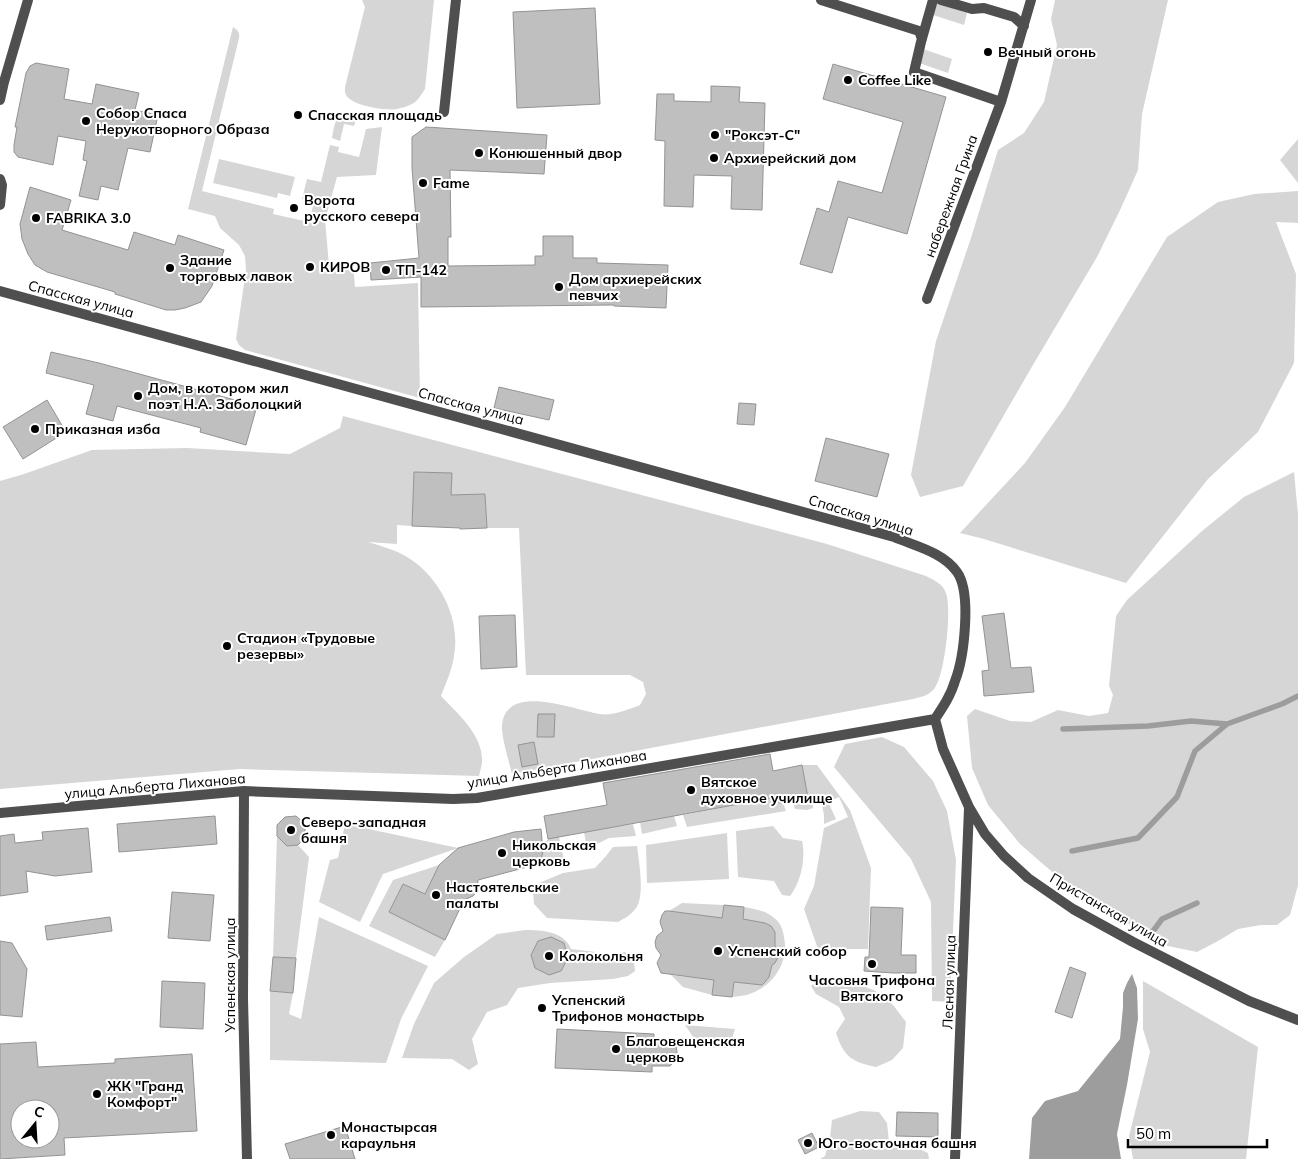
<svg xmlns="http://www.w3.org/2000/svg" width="1298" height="1159" viewBox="0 0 1298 1159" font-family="Mulish,sans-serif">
	<rect width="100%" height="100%" fill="#fff"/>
	<path fill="#d6d6d6" d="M362,0H434L425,89C421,95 418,101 412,104C408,106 402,108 397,109C386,111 352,106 346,95C344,91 345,88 346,83L365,7Z
		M1055,0H1168L1142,114L1138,170L1121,208L1097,257L1030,370L963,486L920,497L911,475L936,341L971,238L998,150L1024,133L1044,102L1057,45L1051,19Z
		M937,3L967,13L964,25L933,15Z
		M233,27C238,30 240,33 239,38L202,191L274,209L273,214L309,222L314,202L302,199L307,179L321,182L330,145L339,147L338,152L359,157L366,129L382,127L376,175L337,177L325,220L329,265L353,264L355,287L418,283L420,398L245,350L239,345L236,339L246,270L245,256L239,245L220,228L215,216L188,209Z
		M923,49L952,59L948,73L919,63Z
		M344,113L357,116L354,126L344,124L340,141L332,138C334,129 334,117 344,113Z
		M1298,139V183L1280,160Z
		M219,159L295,177L290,196L278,193L277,198L213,183Z
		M1298,191V223L1276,222L1296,274L1294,363L1258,432L1208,479L1126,583L984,539L960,533L1025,463L1065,407L1167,237L1218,202L1254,194Z
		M343,416L827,544L926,576C935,581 942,583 946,593C952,609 945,676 934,689C928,696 921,697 913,699L512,774C509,762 501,735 502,725C506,682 575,710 599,714C613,716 627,710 640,705L646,694L643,682L630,675H526L519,528H487L485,494L451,495L452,473L414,472L412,526L397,525V544L368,542C381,546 396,550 407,557C439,576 461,618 454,656C452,670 446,683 441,696C457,713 483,735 482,761C482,766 480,771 479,776L240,769L0,789V481L24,474L92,450L187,448L290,454L340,428Z
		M1294,472L1298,514V885L1290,915L1277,925H1261L1238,929L1218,941L1197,952L1168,946L1151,939L1051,871L1020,844L988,805L972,768L967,716L975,709L1010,721L1031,722L1058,710L1089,716L1108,713L1113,695L1109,686L1116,616L1127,600L1202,531L1244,497Z
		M882,737L904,747L933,781L947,811L956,860L950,1002L932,1001L931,902L911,859L834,767L845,744Z
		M802,765H817L850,810L871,868L868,949H818L804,909L814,886L824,828L848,817L839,797L828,802L836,819L824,824V815L820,796L812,797L813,808L807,810L795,809L792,801L808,798Z
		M778,797L779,803H783L786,811L687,827L683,815Z
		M674,816L677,826L642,834L640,822Z
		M345,824L458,848L383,874L360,922L319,902L330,860L338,858Z
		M633,824L636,836L609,838L587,849L584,832Z
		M773,826L783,838L802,841C806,858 801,882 790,896L782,895L774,881L738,877L736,831Z
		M727,833L729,879L647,883L646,845Z
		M277,836L287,846L298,845L309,857L296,958L273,957Z
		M559,837L564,860L535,865C540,859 544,855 543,847L548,839Z
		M637,846C639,862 645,895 636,908C631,915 625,918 618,922L547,918L534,904L533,891L539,883L563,873L595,868L606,856L613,847Z
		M439,865L425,894L403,884L389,912L445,940L435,957L369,926L393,880Z
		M682,903L724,905L722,918L669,911Z
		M744,907C755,909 764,910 773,917C780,922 783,929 784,937C789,961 775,984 752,993C746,996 739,996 732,997L734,982L762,985C769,979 771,976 768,968C779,961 783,951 771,943V927L765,923L743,920Z
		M319,917L428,966L401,1019L386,1063L270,1060V991L293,993L289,1014L301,1019Z
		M525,930C541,930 564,931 571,949L596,952V961L612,962L613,953L625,952L634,962L635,971L628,976L613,979L550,983L518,988L507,1005L487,1012L472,1039L478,1064L469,1070L452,1059L402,1058L414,1024L434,983L464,957L497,934Z
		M671,975L714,980L712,995L683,987Z
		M820,979H841L874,990L893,1005L906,1022L903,1048L892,1060L876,1067C852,1062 844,1057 836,1033L839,1028L845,1019L839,1007L816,994L811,986Z
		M1143,981L1258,1047L1246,1159H1133L1129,1136L1150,1052L1143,1029Z
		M685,1025L735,1029L729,1048L700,1047Z
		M860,1111L879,1112L887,1123L889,1142L909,1144L928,1153L929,1159H820L825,1156L830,1138L832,1120Z"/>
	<path fill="#9d9d9d" d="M1132,974L1137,988L1138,1019L1127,1085L1117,1134L1121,1159H1029L1032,1118L1045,1101L1078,1091L1120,1039L1123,1007V993L1127,983Z"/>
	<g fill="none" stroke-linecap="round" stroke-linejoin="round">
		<path stroke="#9d9d9d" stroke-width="5.5" d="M1063,729L1148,726L1191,721L1227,724
			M1072,851L1138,838L1177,797L1195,751L1227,724L1282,704L1298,696
			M1151,934L1162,919L1197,903"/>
	</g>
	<path fill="#bfbfbf" stroke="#939393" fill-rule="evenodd" d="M595,8L600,104L517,108L513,12Z
		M36,63L69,69L64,99L92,104L96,84L139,93L135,110L158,115L150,152L128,148L118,190L101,186L98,200L79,196L87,161L83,160L86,141L58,136L53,165L18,157L14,152V145L17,127H15L26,73L30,66Z
		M833,64L946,97L907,234L848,217L832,273L800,264L817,208L829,212L838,181L882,193L903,122L823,99Z
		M711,86L740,87L739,102L765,103L762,210L731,209L732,176L694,175L693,207L664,206L665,141L655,140L657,94H674V101L711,102Z
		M426,127L547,135L544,174L450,170L451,237H448V266L535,265V256H543V236H573V258H597V263L668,265L666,308L614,306V305L421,307V277L371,280L370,263L419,258L412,168V137Z
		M30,187L71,200L62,230L128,250L134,232L175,245L178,235L224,250L212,286L201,302L185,308L175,310H166L115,294V292L47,272L35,265L28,254L22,239L20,224Z
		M51,352L99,363L257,406L246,445L200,432L201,428L117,406L113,421L86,414L94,385L46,373Z
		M499,387L554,400L549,420L494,408Z
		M47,400L66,432L23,459L3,427Z
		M739,403L756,404L754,425L737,424Z
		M826,438L889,454L877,497L815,481Z
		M414,472L452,473L451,495L485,494L487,528L460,529V528L412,526Z
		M1004,613L1011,668L1031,667L1034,692L984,696L982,671L989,670L982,616Z
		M515,615L517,667L481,669L479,616Z
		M538,714H555L554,737H537Z
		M534,742L538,764L522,767L518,745Z
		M770,754L773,771L802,765L808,798L779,803L778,797L548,839L544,816L607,805L603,783Z
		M215,816L217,844L119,852L117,824Z
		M296,816L305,824V838L298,845L287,846L277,836V825L285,817Z
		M88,828L92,872L55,876L26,871L28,892L0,896V836L14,834L15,843L43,840L42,832Z
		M541,829L543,851L542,856L535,865L478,880L477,892L473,896L464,900L445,940L389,912L403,884L425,894L439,865L458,848L514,832Z
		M172,892L214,895L210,941L168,938Z
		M724,905L744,907L743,919L765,923L771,926L775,932V946L778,951V957L775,963L772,965L769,977L765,982L762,985L734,982L732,997L712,995L714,980L661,973L657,963L661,955L656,948L655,942L657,936L663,931L660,922L662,915L665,911H669L722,918Z
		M871,907L903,908L901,955H916V973H893L864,971L865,957H869Z
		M110,917L112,931L47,940L45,926Z
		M551,937L564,943L568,958L561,971L549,975L535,968L531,955L538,941Z
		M0,941L12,943L27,969L22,1017L0,1015Z
		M273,957L296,958L293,993L270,991Z
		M1070,967L1086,973L1072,1018L1055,1012Z
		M162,981L205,983L203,1029L160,1027Z
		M557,1029L654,1034V1038L668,1040L673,1042L676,1046L677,1052L676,1058L674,1062L670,1066H652V1072L555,1068Z
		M36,1042L38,1067L115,1063V1059L192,1054L197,1131L64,1138L65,1155L0,1159V1044ZM20,1109H50V1139H20Z
		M897,1112L938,1113V1137L896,1136Z
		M345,1126L355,1159H290L285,1144Z
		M812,1133L819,1147L805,1154L798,1140Z"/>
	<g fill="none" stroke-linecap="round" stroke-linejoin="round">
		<path stroke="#4f4f4f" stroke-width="10" d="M821,0L919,31L922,39
			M933,0L921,42L914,72L1001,102
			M941,0L972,9L984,8L1014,17L1024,26
			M0,100L4,82L28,0
			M444,112L456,0
			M0,179L2,185L0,205
			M0,291L894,537C915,546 943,552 957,572C972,593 964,658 955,681C951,695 943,707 935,719L943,749L969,807L985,834L1004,856L1028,878L1073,909L1133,942L1249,1001L1298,1020
			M927,299L1001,102L1031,0
			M244,791L243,999L247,1159
			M0,813L244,791L453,799L477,798L935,719
			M955,1159L969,808"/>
	</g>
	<g fill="#000" stroke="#fff" stroke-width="2">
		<circle cx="988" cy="52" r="5"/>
		<circle cx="848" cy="80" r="5"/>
		<circle cx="298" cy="115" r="5"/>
		<circle cx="86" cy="121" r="5"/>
		<circle cx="715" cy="135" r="5"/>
		<circle cx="479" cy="153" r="5"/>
		<circle cx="714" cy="158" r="5"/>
		<circle cx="423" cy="183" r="5"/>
		<circle cx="294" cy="208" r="5"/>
		<circle cx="36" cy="218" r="5"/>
		<circle cx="310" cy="267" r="5"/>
		<circle cx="170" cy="268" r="5"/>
		<circle cx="386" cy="270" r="5"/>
		<circle cx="559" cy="287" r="5"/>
		<circle cx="138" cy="396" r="5"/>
		<circle cx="35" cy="429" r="5"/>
		<circle cx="227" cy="646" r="5"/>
		<circle cx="691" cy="790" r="5"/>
		<circle cx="291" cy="830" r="5"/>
		<circle cx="502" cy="853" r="5"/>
		<circle cx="436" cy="895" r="5"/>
		<circle cx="718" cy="951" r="5"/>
		<circle cx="549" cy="956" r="5"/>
		<circle cx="872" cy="964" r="5"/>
		<circle cx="542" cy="1008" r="5"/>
		<circle cx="616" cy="1049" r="5"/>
		<circle cx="97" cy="1094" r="5"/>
		<circle cx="331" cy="1135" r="5"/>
		<circle cx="808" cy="1143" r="5"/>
	</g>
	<g text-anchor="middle" stroke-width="4" stroke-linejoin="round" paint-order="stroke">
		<g font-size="14" font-weight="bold" fill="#000" stroke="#fff" text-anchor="start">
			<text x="998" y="57">Вечный огонь</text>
			<text x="858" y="85">Coffee Like</text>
			<text x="96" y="118">Собор Спаса<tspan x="96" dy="16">Нерукотворного Образа</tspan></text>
			<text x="308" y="120">Спасская площадь</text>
			<text x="725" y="140">"Роксэт-С"</text>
			<text x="489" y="158">Конюшенный двор</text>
			<text x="724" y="163">Архиерейский дом</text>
			<text x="433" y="188">Fame</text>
			<text x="304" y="205">Ворота<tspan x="304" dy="16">русского севера</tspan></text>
			<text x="46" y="223">FABRIKA 3.0</text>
			<text x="180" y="265">Здание<tspan x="180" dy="16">торговых лавок</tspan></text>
			<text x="320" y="272">КИРОВ</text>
			<text x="396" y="275">ТП-142</text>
			<text x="569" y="284">Дом архиерейских<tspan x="569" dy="16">певчих</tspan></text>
			<text x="148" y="393">Дом, в котором жил<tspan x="148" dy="16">поэт Н.А. Заболоцкий</tspan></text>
			<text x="45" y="434">Приказная изба</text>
			<text x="237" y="643">Стадион «Трудовые<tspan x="237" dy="16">резервы»</tspan></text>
			<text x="701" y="787">Вятское<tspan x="701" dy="16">духовное училище</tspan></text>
			<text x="301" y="827">Северо-западная<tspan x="301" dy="16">башня</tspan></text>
			<text x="512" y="850">Никольская<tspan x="512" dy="16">церковь</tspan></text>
			<text x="446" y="892">Настоятельские<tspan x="446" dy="16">палаты</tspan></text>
			<text x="728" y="956">Успенский собор</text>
			<text x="559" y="961">Колокольня</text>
			<text x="872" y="985" text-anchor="middle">Часовня Трифона<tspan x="872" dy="16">Вятского</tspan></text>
			<text x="552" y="1005">Успенский<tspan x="552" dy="16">Трифонов монастырь</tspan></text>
			<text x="626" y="1046">Благовещенская<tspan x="626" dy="16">церковь</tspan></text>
			<text x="107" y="1091">ЖК "Гранд<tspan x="107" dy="16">Комфорт"</tspan></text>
			<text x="341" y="1132">Монастырсая<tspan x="341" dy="16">караульня</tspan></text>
			<text x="818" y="1148">Юго-восточная башня</text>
		</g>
		<g font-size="14" fill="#000" stroke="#fff">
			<text transform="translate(951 196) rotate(-70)" y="5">набережная Грина</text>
			<text transform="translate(81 299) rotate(15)" y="5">Спасская улица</text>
			<text transform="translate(471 406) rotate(15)" y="5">Спасская улица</text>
			<text transform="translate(861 515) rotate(17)" y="5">Спасская улица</text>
			<text transform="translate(557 769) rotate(-9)" y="5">улица Альберта Лиханова</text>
			<text transform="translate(155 786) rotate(-5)" y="5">улица Альберта Лиханова</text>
			<text transform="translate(1109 910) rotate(30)" y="5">Пристанская улица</text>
			<text transform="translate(230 975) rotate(-90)" y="5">Успенская улица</text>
			<text transform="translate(949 982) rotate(-88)" y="5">Лесная улица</text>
		</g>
	</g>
	<g transform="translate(35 1124) rotate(18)"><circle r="24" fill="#ffffff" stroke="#999999"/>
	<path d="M0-4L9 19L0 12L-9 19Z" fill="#000000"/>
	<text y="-8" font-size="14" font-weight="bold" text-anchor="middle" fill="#000000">С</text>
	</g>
	<path d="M1128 1139v8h139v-8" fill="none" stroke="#000000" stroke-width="2.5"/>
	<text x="1136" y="1139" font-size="15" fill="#000000" stroke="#ffffff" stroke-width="4" paint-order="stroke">50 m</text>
</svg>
